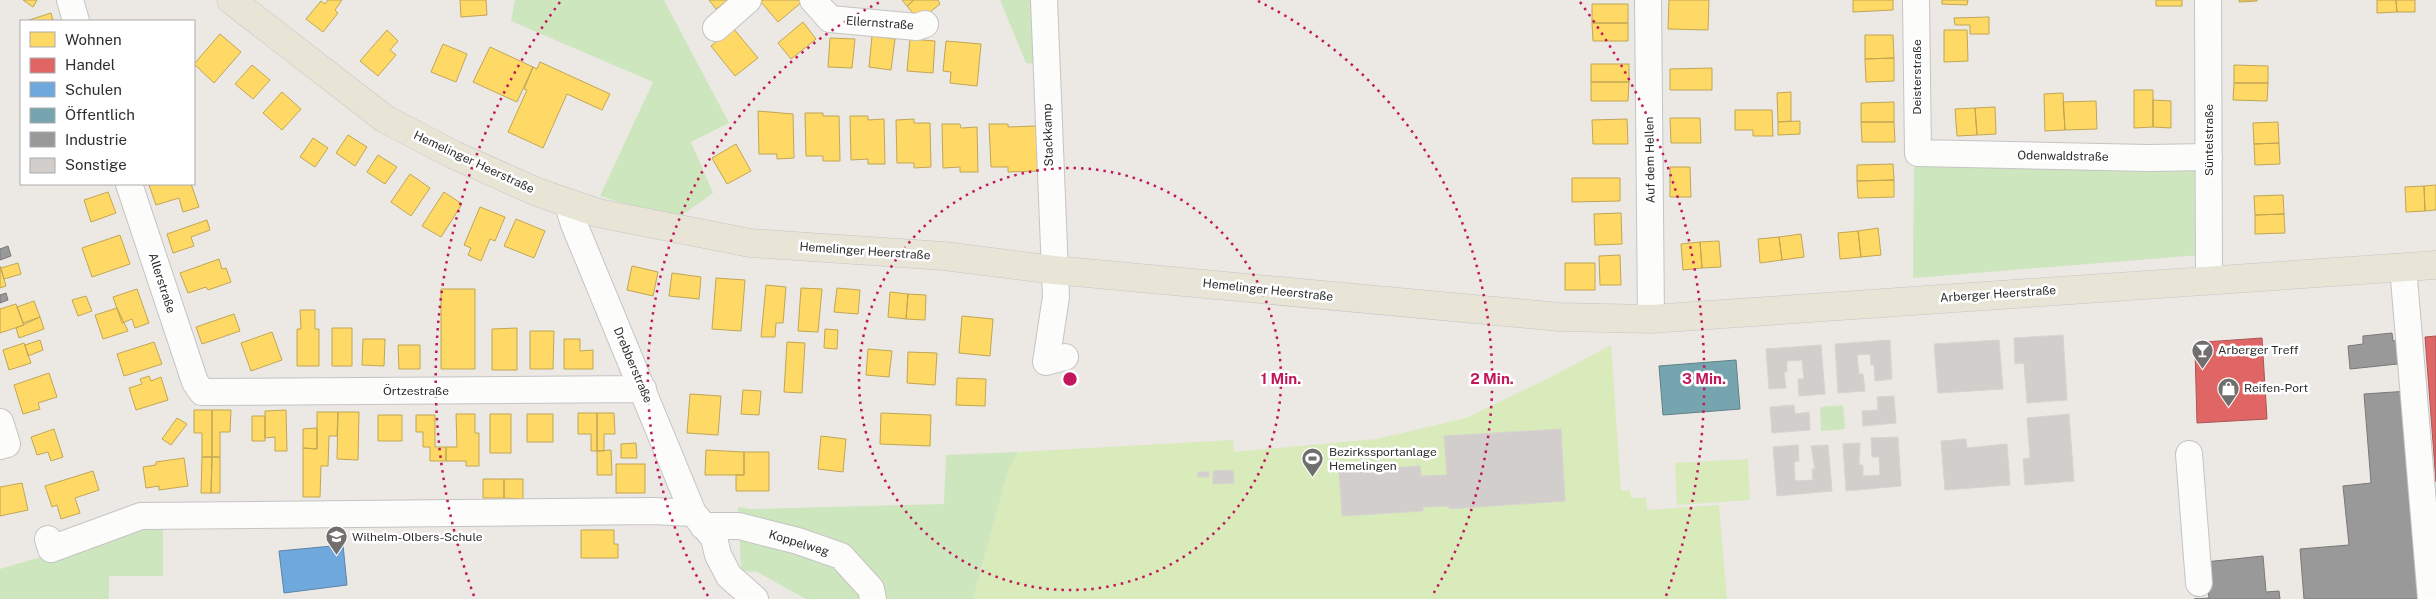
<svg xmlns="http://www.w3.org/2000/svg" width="2436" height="599" viewBox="0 0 2436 599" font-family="'Public Sans',sans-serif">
	<rect width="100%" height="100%" fill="#ece8e4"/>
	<path fill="#cee6be" d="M515,0H664L729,123L691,142L713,193L678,218L653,213L600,196L653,82L511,21Z
		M1000,0H1040L1042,65L1026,63Z
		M2205,150L2200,255L1913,278L1914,151Z
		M1843,405L1845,429L1821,431L1820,407Z
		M1019,452L1009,467L973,599H806L757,572L741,571L738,507L751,509L944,504L946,455Z
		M163,521V576H109V599H0V569Z"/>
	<path fill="#d9eabb" d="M1611,345L1621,491L1630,490L1631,498H1646L1647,510L1719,505L1727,599H973L1009,467L1019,452L1233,440L1234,452L1377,439L1466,418L1555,375Z
		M1748,459L1750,500L1677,505L1675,463Z"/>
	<path fill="#ffd966" stroke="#c0a655" d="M23,0H37L33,7Z
		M328,0H342L335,10L338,13L323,32L306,19L321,1L325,4Z
		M460,0H486L487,15L461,17Z
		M709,0H728L716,9Z
		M763,0H800L802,2L778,22L761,2Z
		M902,0H914L907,6Z
		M914,0H938L940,4L919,21L907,6Z
		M1669,0H1709L1708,30L1668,29Z
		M1853,0H1893V10L1853,12Z
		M1942,0H1968L1967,5L1942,4Z
		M2156,0H2182V6H2156Z
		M2239,0H2257V1L2239,2Z
		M2377,0H2396L2397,12L2377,13Z
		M2396,0H2415V12H2397Z
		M1592,4H1628V23H1592Z
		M51,13L53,21H26Z
		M1989,17V34H1970V25H1955L1954,18Z
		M803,22L816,39L791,59L778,43Z
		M1592,23H1628V41H1593Z
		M733,28L758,58L735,76L711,46Z
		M387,30L398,41L390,50L396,55L378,76L360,61Z
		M1944,30H1967L1968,61L1944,62Z
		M220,34L241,52L214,83L194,64Z
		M1865,35H1893L1894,58L1865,59Z
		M872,36L895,39L891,70L869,67Z
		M830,38L855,39L852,68L828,67Z
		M910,39L935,41L933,73L907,71Z
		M946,41L981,44L977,86L950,83L951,72L943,71Z
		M443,44L467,54L456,82L431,72Z
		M490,47L533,67L517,102L473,82Z
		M1894,58V81L1866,82L1865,59Z
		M540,62L610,94L602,110L567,94L543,148L508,132L527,90L524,89L533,67L537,69Z
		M1591,64H1629V82H1591Z
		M252,65L270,80L253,99L235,84Z
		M2234,65L2268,66V83H2234Z
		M1712,68V90H1670V69Z
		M1591,82H1629L1628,101H1591Z
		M2234,83H2268L2267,101L2233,100Z
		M2134,90H2153V127L2134,128Z
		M282,92L301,109L282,130L263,113Z
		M1791,92V121L1778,122L1777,93Z
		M2063,93L2065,130L2045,131L2044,94Z
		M2153,100L2171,101V128L2153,127Z
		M2096,101L2097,129L2065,130L2063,102Z
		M1894,102V122H1861V103Z
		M1995,107L1996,134L1977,135L1975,108Z
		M1975,108L1977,135L1957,136L1955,109Z
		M1735,110H1772L1773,136H1753V130H1735Z
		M758,111L793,114L794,158L777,159V154H759Z
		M805,113H823V116H839L840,161H823V156H806Z
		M850,116H868V120L884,119L885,164H868V159L851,160Z
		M1670,118H1700L1701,143H1671Z
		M914,119V123H930L931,167L914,168V163H897L896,120Z
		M1627,119L1628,144H1593L1592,120Z
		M1800,121V134L1778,135V122Z
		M1861,122H1894L1895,142H1862Z
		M2278,122L2279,143L2254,144L2253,123Z
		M942,124H960L961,128L977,127L978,172H960V167L943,168Z
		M989,124H1008V127L1036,126L1038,171L1008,172V167H991Z
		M348,135L367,147L355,166L336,153Z
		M313,138L328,148L315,167L300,157Z
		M2279,143L2280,164L2255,165L2254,144Z
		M736,144L751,171L727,184L712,158Z
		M378,155L397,167L385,184L367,172Z
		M1893,164L1894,180L1857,181V165Z
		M1670,167H1690L1691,197H1670Z
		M410,174L430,188L411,216L391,202Z
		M1572,178H1620V201L1572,202Z
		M1894,180V197L1858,198L1857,181Z
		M155,184H191L199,207L183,212L179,198L156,205L149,185Z
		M2436,185V210L2425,211L2424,186Z
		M2424,186L2425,211L2406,212L2405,187Z
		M108,192L116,213L91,222L84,200Z
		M444,192L462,204L441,237L422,226Z
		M2283,195L2284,214L2255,215L2254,196Z
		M480,207L505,217L495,241L490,239L481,261L468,255L471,248L464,245Z
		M1621,213L1622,244L1595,245L1594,214Z
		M2284,214L2285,233L2255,234V215Z
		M516,219L545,231L534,258L504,246Z
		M207,220L210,230L191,237L194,246L173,253L167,234Z
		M1878,228L1881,255L1861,257L1858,231Z
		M1858,231L1861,257L1840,259L1838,233Z
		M1801,234L1804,257L1782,260L1779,237Z
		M120,235L130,264L92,277L82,248Z
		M1779,237L1782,260L1760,263L1758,239Z
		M1719,241L1721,267L1702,268L1700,242Z
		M1700,242L1702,268L1683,270L1681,244Z
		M1620,255L1621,285H1600L1599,256Z
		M219,259L222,269L226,268L231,282L208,290L206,287L188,293L180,273Z
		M18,263L21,274L4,279L1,268Z
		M1565,263H1595V290H1565Z
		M0,266L6,286L0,288Z
		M632,266L658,272L653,296L627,290Z
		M672,273L701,277L699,299L669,296Z
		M716,278L745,280L741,331L712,329Z
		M766,285L786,287L783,323H776L775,337H761Z
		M801,288L822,289L818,332L798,331Z
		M837,288L860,290L858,314L834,312Z
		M137,289L149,323L135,328L132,319L122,323L113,297Z
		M441,289H475V369H441Z
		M890,292L908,294L906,319L888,317Z
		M908,294L926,295L925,320L906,319Z
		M86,296L92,311L78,316L72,300Z
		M34,301L40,317L23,323L17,307Z
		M16,304L24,325L0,333V309Z
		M117,308L128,331L103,339L95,315Z
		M300,310H315V329H319V366H297V329H301Z
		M234,314L240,331L202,344L196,327Z
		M962,316L993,319L990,356L959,353Z
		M40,317L44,329L19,338L16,328Z
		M332,328H352V366H332Z
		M517,328V370H492V329Z
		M825,329L838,330L837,349L824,348Z
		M530,331H554L553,369H530Z
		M272,332L282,360L251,371L241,343Z
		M363,339H385L384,366L362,365Z
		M564,339H580V351L593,350V369H564Z
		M40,340L43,350L28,356L25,345Z
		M154,342L162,364L124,376L117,354Z
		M787,342L805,343L802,393L784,392Z
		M24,343L31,363L9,370L3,350Z
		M398,345H420V369H399Z
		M868,349L892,351L889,377L866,375Z
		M908,352L937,353L935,385L907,383Z
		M49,373L57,397L38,403L40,409L23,414L14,385Z
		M149,376L151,381L161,377L168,400L136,410L129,388L142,384L140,379Z
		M957,378L986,379L985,406L956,405Z
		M743,390L761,391L759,415L741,414Z
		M690,394L721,396L718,435L687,433Z
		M194,410H212V457H202V433H194Z
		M212,410H231L230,432H220V457H212Z
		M286,410L287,451H275V437L265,438V411Z
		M317,412H338L337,436H329L328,466H321L320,497H303V448L317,449Z
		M338,412H359L358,460L337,459Z
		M578,413H597V451H591V434H578Z
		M597,413H614L615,434H604V451H597Z
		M881,413L931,415L930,446L880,444Z
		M456,414H475V433H479V466H466V461H446V447H457Z
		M490,414H511V453H490Z
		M527,414H553V442H527Z
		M378,415H402V441H378Z
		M416,415H435V447H446V461H430V447H423V432H416Z
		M252,416H265V441H252Z
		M177,418L187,424L171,445L162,439Z
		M317,428V449L303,448V429Z
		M54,429L63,457L51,461L48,452L37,455L31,437Z
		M821,436L846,439L843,472L818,469Z
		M636,443L637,458H621V444Z
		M611,450L612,475H597V451Z
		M706,450L744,452V475H705Z
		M744,452H769V491H736V475H744Z
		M202,457H212L211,493H201Z
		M212,457H220V493H211Z
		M184,458L188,486L159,490V486L146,488L143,467L156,465V462Z
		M616,464H645V493H616Z
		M93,471L99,490L75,498L80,513L61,519L57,505L52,507L45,486Z
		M483,479H504V498H483Z
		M504,479H523V499L504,498Z
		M22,483L28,510L0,516V487Z
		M581,530H614V544H618V558H581Z"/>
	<path fill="#e06666" stroke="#ab5555" d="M2436,336V482L2425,337Z
		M2262,338L2267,419L2197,423L2195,349L2206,348L2205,342Z"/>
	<path fill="#6fa8dc" stroke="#5c83a8" d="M343,545L347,585L284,593L279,551Z"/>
	<path fill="#76a5af" stroke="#608188" d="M1736,360L1740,409L1663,415L1659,366Z"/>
	<path fill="#999" stroke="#797979" d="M8,246L11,256L0,260V249Z
		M6,293L8,300L0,303V295Z
		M2392,333L2393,341L2405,340L2407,363L2350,369L2348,346L2363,344V336Z
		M2409,391L2419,599H2304L2300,549L2349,545L2343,486L2371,483L2364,394Z
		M2263,556L2266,592L2279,591L2280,599H2194L2209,598L2205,562Z"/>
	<path fill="#d1cecb" stroke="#d7d4d0" d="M2063,335L2067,400L2027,403L2024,363L2015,364L2014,338Z
		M1890,340L1892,379L1875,381L1874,365H1871L1870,354L1857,355L1859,374H1863L1865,391L1838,393L1835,344Z
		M1999,340L2003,389L1938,393L1934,344Z
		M1821,345L1825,394L1799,396L1798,379H1804L1802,360L1787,361V372H1784L1786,388L1769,389L1766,349Z
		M1894,396L1896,423L1863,426L1862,411L1878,410L1877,397Z
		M1794,405L1795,414L1809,412L1810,430L1772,433L1770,407Z
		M2069,414L2074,481L2025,485L2023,459L2030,458L2027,418Z
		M1561,429L1565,501L1449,509V506L1423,507V511L1342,516L1339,471L1420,466L1421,476L1447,475L1444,436Z
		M1898,437L1901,486L1846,491L1843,444L1860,443L1859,465H1863V476L1880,475L1879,457H1872L1871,438Z
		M1966,439L1967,448L2007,444L2010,485L1945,490L1941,441Z
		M1798,445L1799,461L1794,462L1795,481L1813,480L1812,469H1815L1811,446L1828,445L1832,491L1777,496L1773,447Z
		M1233,470L1234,483L1213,484V471Z
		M1198,472H1209V477H1198Z"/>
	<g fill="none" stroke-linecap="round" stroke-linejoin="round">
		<defs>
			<path id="minor" d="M70,0L76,21
				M813,0L830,19L917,27L925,24
				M1044,0L1056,297L1046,362L1065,357
				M1648,0L1651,319
				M1916,0L1918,153L2148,158L2209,157
				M2208,0L2209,279
				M716,28L748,0
				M129,184L195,382L202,392L643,389
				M567,202L574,224L693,513L714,538L718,555L729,576L755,599
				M2403,267L2431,599
				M0,422L7,444L0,446
				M2189,454L2199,583
				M703,526H739L798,541L841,556L871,589L873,599
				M48,539L51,549L141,516L653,511L693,513"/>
			<path id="major" d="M231,0L385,119L454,155L537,192L598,213L750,243L944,256L1054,270L1560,317L1651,319L2436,265"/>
		</defs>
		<use href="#minor" stroke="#c5c4c5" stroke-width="28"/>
		<use href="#major" stroke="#c6c5c4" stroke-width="29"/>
		<use href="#minor" stroke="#fcfcfb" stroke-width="26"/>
		<use href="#major" stroke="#e8e4d6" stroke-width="28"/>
	</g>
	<g fill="none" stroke="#c2185b" stroke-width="2.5" stroke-dasharray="2.5 5">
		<circle cx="1070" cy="379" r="211"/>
		<path d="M708 596A422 422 0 0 1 882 1M1258 1A422 422 0 0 1 1432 596"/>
		<path d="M474 596A634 634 0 0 1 560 2M1580 2A634 634 0 0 1 1666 596"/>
	</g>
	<defs>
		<symbol id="bar-pin" viewBox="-11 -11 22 30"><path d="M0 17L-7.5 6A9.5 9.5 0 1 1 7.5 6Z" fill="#706f6e" stroke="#fff"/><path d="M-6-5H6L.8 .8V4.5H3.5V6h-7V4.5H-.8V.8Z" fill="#fff"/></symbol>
		<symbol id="shop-pin" viewBox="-11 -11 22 30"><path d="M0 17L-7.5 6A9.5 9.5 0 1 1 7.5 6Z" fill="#706f6e" stroke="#fff"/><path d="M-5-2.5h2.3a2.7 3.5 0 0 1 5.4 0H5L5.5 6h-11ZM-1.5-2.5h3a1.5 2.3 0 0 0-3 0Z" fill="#fff"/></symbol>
		<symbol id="stadium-pin" viewBox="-11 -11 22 30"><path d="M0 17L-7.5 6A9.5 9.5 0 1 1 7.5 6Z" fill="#706f6e" stroke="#fff"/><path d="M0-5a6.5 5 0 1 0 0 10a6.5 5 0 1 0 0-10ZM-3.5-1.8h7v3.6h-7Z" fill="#fff"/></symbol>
		<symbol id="school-pin" viewBox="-11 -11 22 30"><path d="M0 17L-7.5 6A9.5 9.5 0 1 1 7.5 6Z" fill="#706f6e" stroke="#fff"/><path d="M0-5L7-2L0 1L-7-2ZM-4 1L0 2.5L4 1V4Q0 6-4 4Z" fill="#fff"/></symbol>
	</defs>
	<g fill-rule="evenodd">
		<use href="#bar-pin" x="2190" y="338" width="25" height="34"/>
		<use href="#shop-pin" x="2216" y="376" width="25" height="34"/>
		<use href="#stadium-pin" x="1300" y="446" width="25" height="34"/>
		<use href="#school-pin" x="324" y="524" width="25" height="34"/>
	</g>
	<g text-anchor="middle" stroke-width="5" stroke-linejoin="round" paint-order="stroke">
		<g font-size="12" fill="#2e2e2e" stroke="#fff">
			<text transform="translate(880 23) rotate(4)" y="4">Ellernstraße</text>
			<text transform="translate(1917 77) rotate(-90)" y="4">Deisterstraße</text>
			<text transform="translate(1048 135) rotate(-92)" y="4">Stackkamp</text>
			<text transform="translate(2209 140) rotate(-90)" y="4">Süntelstraße</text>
			<text transform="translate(2063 156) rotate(1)" y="4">Odenwaldstraße</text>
			<text transform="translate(1650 160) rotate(-91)" y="4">Auf dem Hellen</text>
			<text transform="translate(474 162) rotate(25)" y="4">Hemelinger Heerstraße</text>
			<text transform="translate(865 251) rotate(4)" y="4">Hemelinger Heerstraße</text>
			<text transform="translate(162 283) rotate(72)" y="4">Allerstraße</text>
			<text transform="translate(1268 290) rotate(6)" y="4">Hemelinger Heerstraße</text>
			<text transform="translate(1998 294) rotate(-4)" y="4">Arberger Heerstraße</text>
			<text transform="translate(633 365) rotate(67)" y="4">Drebberstraße</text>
			<text x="416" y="395">Örtzestraße</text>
			<text transform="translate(799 543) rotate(17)" y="4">Koppelweg</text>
		</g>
		<g font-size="12" fill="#2e2e2e" stroke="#fff" text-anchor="start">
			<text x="2218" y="354">Arberger Treff</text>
			<text x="2244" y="392">Reifen-Port</text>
			<text x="1329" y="456">Bezirkssportanlage<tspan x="1329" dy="14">Hemelingen</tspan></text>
			<text x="352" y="541">Wilhelm-Olbers-Schule</text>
		</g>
	</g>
	<circle cx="1070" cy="379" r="8" fill="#c2185b" stroke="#fff" stroke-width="2.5"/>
	<g font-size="15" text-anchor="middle" font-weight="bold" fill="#c2185b" stroke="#fff" stroke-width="5" stroke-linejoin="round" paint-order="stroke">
		<text x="1281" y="384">1 Min.</text>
		<text x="1492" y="384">2 Min.</text>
		<text x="1704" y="384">3 Min.</text>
	</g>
	<rect x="20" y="20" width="175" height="165" fill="#ffffff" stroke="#ababab"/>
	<rect x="30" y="32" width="25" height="15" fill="#ffd966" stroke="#ababab"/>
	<text x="65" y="45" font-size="15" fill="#2e2e2e">Wohnen</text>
	<rect x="30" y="58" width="25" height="15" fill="#e06666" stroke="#ababab"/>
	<text x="65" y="70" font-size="15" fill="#2e2e2e">Handel</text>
	<rect x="30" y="82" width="25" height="15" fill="#6fa8dc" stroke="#ababab"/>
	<text x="65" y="95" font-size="15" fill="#2e2e2e">Schulen</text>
	<rect x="30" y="108" width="25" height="15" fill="#76a5af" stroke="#ababab"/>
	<text x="65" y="120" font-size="15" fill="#2e2e2e">Öffentlich</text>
	<rect x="30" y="132" width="25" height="15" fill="#999999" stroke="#ababab"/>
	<text x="65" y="145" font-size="15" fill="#2e2e2e">Industrie</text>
	<rect x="30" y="158" width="25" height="15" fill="#d1cecb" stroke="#ababab"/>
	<text x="65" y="170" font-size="15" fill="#2e2e2e">Sonstige</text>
</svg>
